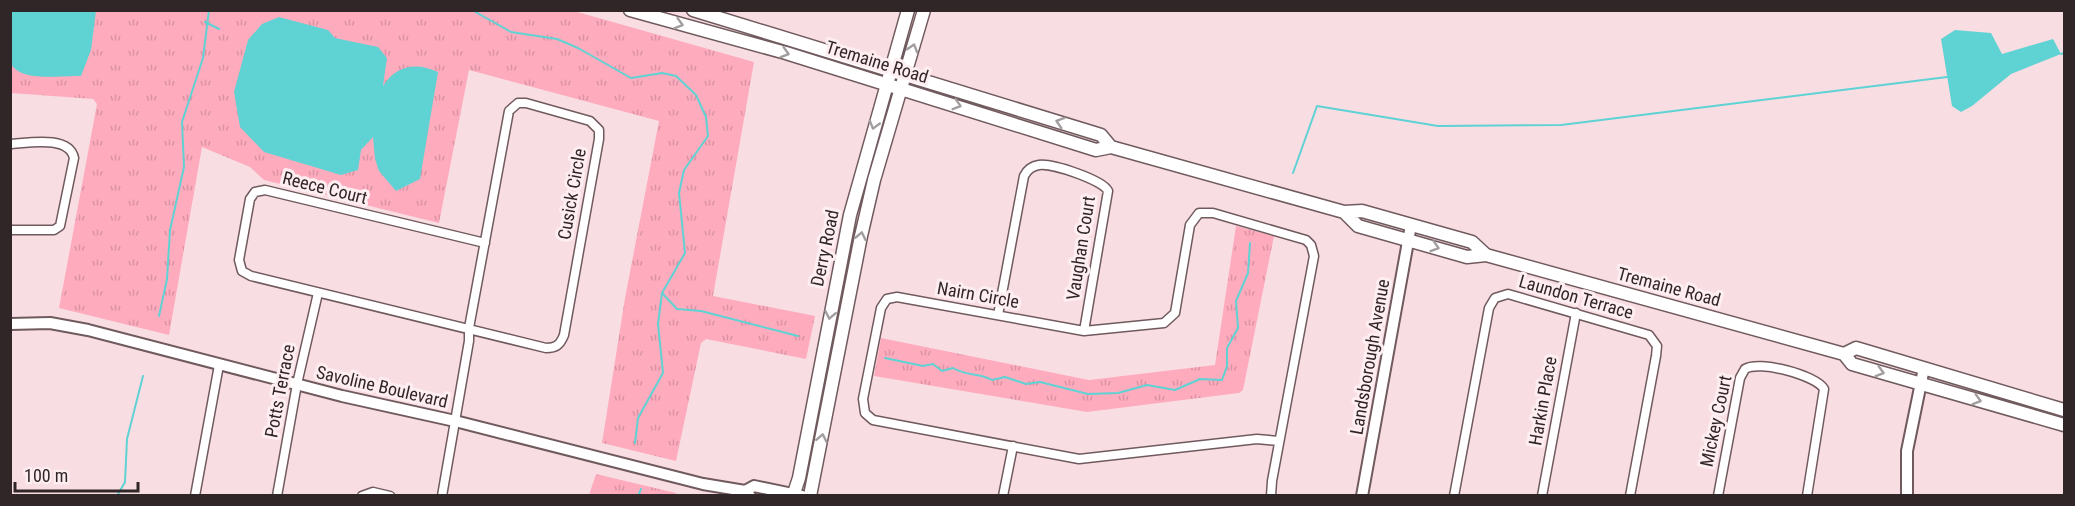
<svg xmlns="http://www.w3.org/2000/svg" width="2075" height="506" viewBox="0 0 2075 506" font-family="'Roboto Condensed',sans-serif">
	<defs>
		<pattern id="grass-tufts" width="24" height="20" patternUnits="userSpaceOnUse" patternTransform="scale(1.5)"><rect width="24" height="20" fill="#feabbe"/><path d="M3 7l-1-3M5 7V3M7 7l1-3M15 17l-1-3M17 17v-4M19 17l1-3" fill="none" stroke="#da93a3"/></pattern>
	</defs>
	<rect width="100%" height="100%" fill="#f8dee3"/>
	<path fill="url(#grass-tufts)" d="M10,11H574L754,62L713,296L815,316L806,359L706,339L701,343L676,461L602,443L625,298L659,121L469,70L439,223L264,180L250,167L202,147L169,335L59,308L97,104L93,99L11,93Z
		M1236,226L1274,236L1243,390L1239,393L1087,412L874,376L881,338L1089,380L1215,365Z
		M596,474L676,493L675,496L589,495Z"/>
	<path fill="#5fd2d3" d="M10,11H96L91,50L81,76C64,75 19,83 11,63C7,52 10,23 10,11Z
		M279,17L328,30L335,38L378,47L387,58L383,86C396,65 417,62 438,72L420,179L396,191L379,171L375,159L373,137L361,150L358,170L341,175L264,152L240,127L234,92L248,40L262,24Z
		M1955,30L1991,33L2002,54L2053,39L2061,54L2011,74L1972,106L1961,112L1952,106L1941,39Z"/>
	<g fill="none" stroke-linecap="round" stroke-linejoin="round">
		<path stroke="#5fd2d3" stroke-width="2" d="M472,10L511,32L557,39L578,48L631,78L662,73L676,76L696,95L706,117L708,136L684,170L679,193L685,253L662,293L658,324L663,373L638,418L635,443
			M205,22L219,29
			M2061,54L2064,53
			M1293,173L1317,106L1438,126L1561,125L1947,77
			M662,293L677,309L701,311L798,336
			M159,316L167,279L170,230L184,167L182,122L203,58L209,10
			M885,358L923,366L933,364L942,371L953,368C968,377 978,372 992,380L1005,377L1026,384L1040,382L1088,394L1118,393L1147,385L1175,390L1200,379L1222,380L1227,366V348L1238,328L1236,301L1248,273L1250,243
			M117,496L125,482L127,439L143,376
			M638,496L641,489"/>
		<defs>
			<path id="minor" d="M10,144C28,143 69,135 74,158L60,226L54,230H10
				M998,315L1024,176C1027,170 1032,166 1039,165C1052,163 1103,180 1108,191L1084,331
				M195,496L219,365
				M277,496L297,384L318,293
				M362,496L373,492L390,496
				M442,496L469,341V328L509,111L518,103H526L590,121L599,130V139L564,335C560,345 556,348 546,348L251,276L242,271L239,260L250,199L255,192L265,190L485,243
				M1003,496L1013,446
				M1271,496L1272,481L1314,256L1311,245L1306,240L1213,213H1199L1190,225L1175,313L1164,323L1084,331L897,297L887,299L881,308L863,399L865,413L873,420L1079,459L1257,439L1279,441
				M1454,496L1489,308L1495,298L1508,294L1649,335L1657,346L1656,356L1630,496
				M1542,496L1576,313
				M1718,496L1740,378L1745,369C1759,360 1816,375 1824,389L1807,496"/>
			<path id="tertiary" d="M10,324L50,323L88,330L342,396L455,421L703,484L745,491L750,496
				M745,491L754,486L802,496
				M1362,496L1411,225
				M1907,496V451L1924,368"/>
			<path id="secondary" d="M630,10L786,53L1096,150L1111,147L1344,212L1362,211L1472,242L1486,255
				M693,10L1101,135L1111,147
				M1344,212L1358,226L1467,257L1486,255L1844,354L1852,364L2064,425
				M1844,354L1856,348L2064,410
				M793,496L799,478L850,215L908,10
				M810,496L861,236L874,180L924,10"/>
		</defs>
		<use href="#minor" stroke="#705a5e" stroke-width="11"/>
		<use href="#tertiary" stroke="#705a5e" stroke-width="14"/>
		<use href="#secondary" stroke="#705a5e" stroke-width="15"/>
		<use href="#minor" stroke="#fff" stroke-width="8"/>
		<use href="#tertiary" stroke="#fff" stroke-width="10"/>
		<use href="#secondary" stroke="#fff" stroke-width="12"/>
	</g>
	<defs><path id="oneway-chevron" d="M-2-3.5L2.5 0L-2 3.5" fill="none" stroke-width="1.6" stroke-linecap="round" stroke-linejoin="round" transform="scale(1.5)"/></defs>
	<g stroke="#a29d9e">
		<use href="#oneway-chevron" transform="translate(679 24) rotate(16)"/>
		<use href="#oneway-chevron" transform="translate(913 48) rotate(-73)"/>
		<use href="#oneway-chevron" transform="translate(785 53) rotate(16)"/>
		<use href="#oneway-chevron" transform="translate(957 105) rotate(17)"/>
		<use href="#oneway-chevron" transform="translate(1060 122) rotate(-162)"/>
		<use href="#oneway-chevron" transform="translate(874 125) rotate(106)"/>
		<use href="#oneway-chevron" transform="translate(861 236) rotate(-78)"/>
		<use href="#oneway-chevron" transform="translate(1435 247) rotate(17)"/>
		<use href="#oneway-chevron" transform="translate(830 315) rotate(101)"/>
		<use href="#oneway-chevron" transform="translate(1880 372) rotate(16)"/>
		<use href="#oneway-chevron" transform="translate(1977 400) rotate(16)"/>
		<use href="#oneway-chevron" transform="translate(822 438) rotate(-79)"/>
	</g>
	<g text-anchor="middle" stroke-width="6" stroke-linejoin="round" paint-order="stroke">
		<g font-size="18" fill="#302628" stroke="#feeef1">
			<text transform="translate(877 62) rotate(17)" y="6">Tremaine Road</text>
			<text transform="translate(325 188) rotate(14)" y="6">Reece Court</text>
			<text transform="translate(572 194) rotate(-80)" y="6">Cusick Circle</text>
			<text transform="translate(825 248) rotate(-78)" y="6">Derry Road</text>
			<text transform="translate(1081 248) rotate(-81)" y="6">Vaughan Court</text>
			<text transform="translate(1669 287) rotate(15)" y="6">Tremaine Road</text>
			<text transform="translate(978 295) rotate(10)" y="6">Nairn Circle</text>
			<text transform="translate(1576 297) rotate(16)" y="6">Laundon Terrace</text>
			<text transform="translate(1370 357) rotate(-80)" y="6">Landsborough Avenue</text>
			<text transform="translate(382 387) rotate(13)" y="6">Savoline Boulevard</text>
			<text transform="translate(280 391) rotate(-79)" y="6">Potts Terrace</text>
			<text transform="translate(1543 401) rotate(-80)" y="6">Harkin Place</text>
			<text transform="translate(1716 421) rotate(-78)" y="6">Mickey Court</text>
		</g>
	</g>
	<rect width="2075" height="506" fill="none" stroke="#302628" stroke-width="24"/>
	<path d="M15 482v9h123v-9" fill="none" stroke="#302628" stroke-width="3"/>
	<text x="24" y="482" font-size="18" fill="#302628" stroke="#feeef1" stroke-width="4.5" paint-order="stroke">100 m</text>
</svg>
